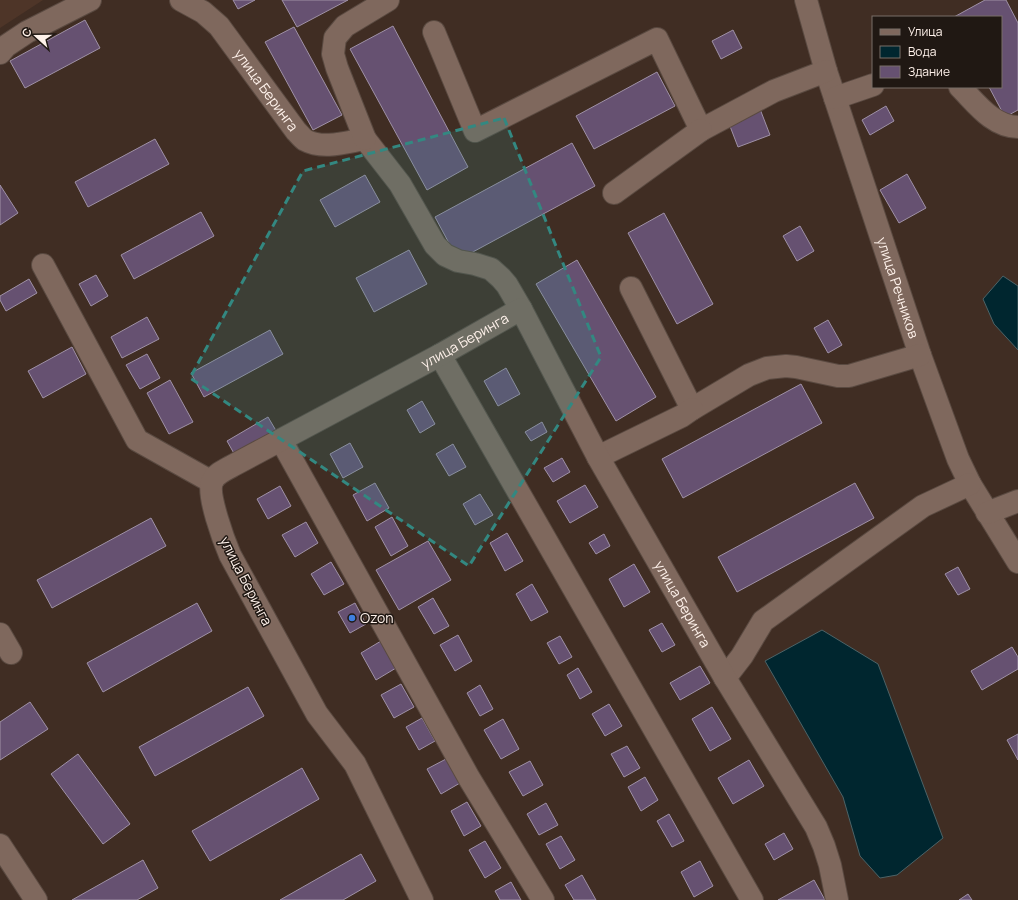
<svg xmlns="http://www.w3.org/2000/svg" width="1018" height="900" viewBox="0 0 1018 900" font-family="Manrope,sans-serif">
	<rect width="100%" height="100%" fill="#402d23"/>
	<path fill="#4e3528" d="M0,0H43L0,28Z"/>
	<path fill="#00262f" stroke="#4c6367" d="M1003,276L1018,286V350L994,324L983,299Z
		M822,630L878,664L943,838L897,875L880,878L860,856L843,797L765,661Z"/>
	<path fill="#665171" stroke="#9f91a6" d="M233,0H255L238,9Z
		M282,0H348L297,27Z
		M985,0H1006L1018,23V110L1005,117L989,87H1001V17H954Z
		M85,20L100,48L25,88L10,61Z
		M393,26L468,167L427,190L350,49Z
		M294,27L342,115L313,130L265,42Z
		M733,30L742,48L721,59L712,41Z
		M657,72L675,106L594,149L576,116Z
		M886,106L894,121L870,135L862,120Z
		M760,109L770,135L738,147L728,121Z
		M155,139L169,164L88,207L75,182Z
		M572,143L595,186L458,260L435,217Z
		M907,174L926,208L899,223L880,190Z
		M365,175L380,202L335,227L320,200Z
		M0,185L18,213L0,225Z
		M201,212L214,236L134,279L121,255Z
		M664,213L713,304L677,324L628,233Z
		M800,226L814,251L797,261L783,236Z
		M409,250L427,284L374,312L356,278Z
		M577,260L656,397L616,421L536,284Z
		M96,275L108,296L91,306L79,284Z
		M29,279L37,293L6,311L0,300V296Z
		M147,317L159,339L122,358L111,337Z
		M828,320L842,345L828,353L814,328Z
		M270,330L283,354L204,397L191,373Z
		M72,347L86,374L43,398L28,371Z
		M147,354L160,378L140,389L126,365Z
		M506,368L520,394L498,406L484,381Z
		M170,380L193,422L169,434L147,393Z
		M801,384L822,423L683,498L662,459Z
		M422,401L435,424L420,433L407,410Z
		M268,417L278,434L236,457L227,441Z
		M542,422L547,432L531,441L525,432Z
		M350,443L363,467L343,478L330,454Z
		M453,444L466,467L449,476L436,454Z
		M562,458L570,472L553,482L544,468Z
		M375,483L389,508L367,521L353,495Z
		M855,483L874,518L737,592L718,557Z
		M585,485L598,507L570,523L557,501Z
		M280,486L291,506L268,519L257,499Z
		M480,494L493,515L475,525L463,504Z
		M392,517L408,546L391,556L375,527Z
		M151,518L166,546L52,608L37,580Z
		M306,522L318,543L295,557L282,535Z
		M507,533L523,561L505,571L490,543Z
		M604,534L610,546L596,554L589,543Z
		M428,541L451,580L399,610L376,570Z
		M331,562L344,584L324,595L311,574Z
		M634,564L650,592L624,607L609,579Z
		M958,567L970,589L958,595L945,574Z
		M532,584L548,612L531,621L516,594Z
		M433,598L449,626L434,634L418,607Z
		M197,603L212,631L103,692L87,663Z
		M355,603L366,624L350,633L338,612Z
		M662,623L675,645L662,652L649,630Z
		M458,635L472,661L455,671L440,645Z
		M560,636L572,657L559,664L547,643Z
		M381,641L396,668L376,680L361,653Z
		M1012,647L1018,657V669L982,690L971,671Z
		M700,666L710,683L680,700L670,683Z
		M578,668L592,692L580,699L567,675Z
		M401,684L414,707L394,718L381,695Z
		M480,685L493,709L480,716L467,693Z
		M248,687L264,716L155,776L139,747Z
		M30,702L48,729L0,760V722Z
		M609,704L622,726L605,736L592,714Z
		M712,707L731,739L710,751L692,719Z
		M422,718L435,741L419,750L406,727Z
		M503,719L519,749L501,759L484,730Z
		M1018,734V760L1007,740Z
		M627,746L640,768L624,777L611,754Z
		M78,754L130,824L103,844L51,774Z
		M446,759L460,783L441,794L427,769Z
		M749,760L764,786L733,804L718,778Z
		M530,761L543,785L523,796L509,772Z
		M302,768L319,799L210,861L192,831Z
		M645,777L658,800L641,811L628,787Z
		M467,802L481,826L464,836L451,811Z
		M546,803L558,825L539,835L527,814Z
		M669,814L684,841L672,847L657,821Z
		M784,833L793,849L774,860L765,844Z
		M561,836L575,860L560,869L546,844Z
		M485,841L501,868L485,878L469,850Z
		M361,854L376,881L343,900H280Z
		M143,860L158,888L137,900H72Z
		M700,861L713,886L694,897L681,872Z
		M582,875L596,900H574L565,885Z
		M814,880L825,900H778Z
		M511,882L521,900H500L495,891Z
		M968,894L972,900H959Z"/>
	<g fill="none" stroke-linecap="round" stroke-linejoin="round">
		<defs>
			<g id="minor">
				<path id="s1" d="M181,0L203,12L219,26L296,131C299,134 302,138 305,140C323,150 347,142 365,139L400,184L435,245L445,255L458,261L475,264L491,269L501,278L507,285L521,309"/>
				<path id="s2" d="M806,0L826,71L835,98L920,355L958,459L970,484L1018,562"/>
				<path d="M434,32L475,131L657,39L701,130L774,91L826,71"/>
				<path d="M0,53L6,46L27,32L90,0"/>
				<path d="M960,87C976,103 993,127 1018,127"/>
				<path d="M835,98L873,85"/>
				<path d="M365,139L337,68L333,54L335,38L345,26L388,0"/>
				<path d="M614,193L701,130"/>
				<path d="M43,265L137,440L212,482"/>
				<path d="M631,288L692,409L749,375L767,368L786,366L796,367L838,376H849L920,355"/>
				<path d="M440,355L752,900"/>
				<path d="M281,440L469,778L543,900"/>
				<path d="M598,457L682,416L692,409"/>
				<path d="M987,513L1018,501"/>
				<path d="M0,634L11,653"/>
				<path d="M725,678L742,656L763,621L923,506L970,484"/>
				<path d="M0,845L36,900"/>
				<path id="s3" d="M422,900L355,764L317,714L230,555C224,541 207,495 212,482C215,474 225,470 232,466L440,355L521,309L598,457L725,678L816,827L824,846L830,865L837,900"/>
			</g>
		</defs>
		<use href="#minor" stroke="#5a4a41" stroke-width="24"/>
		<use href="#minor" stroke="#7f685d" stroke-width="22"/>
	</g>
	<path fill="#338881" fill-opacity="0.2" stroke="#338881" stroke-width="3" stroke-dasharray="8 5" stroke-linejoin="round" d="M504,118L601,357L469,566L190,378L303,171Z"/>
	<circle fill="#3f7fe0" stroke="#201813" stroke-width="1.5" cx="352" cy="618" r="4"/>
	<g text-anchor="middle" stroke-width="3" stroke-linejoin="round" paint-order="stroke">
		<g font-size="14" fill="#fef1ea" stroke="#201813">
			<text dy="5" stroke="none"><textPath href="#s1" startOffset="126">улица Беринга</textPath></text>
			<text dy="5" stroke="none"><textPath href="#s2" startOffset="302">улица Речников</textPath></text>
			<text dy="5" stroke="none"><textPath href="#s3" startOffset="762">улица Беринга</textPath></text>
			<text transform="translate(246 581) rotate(63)" y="5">улица Беринга</text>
			<text dy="5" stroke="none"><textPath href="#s3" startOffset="1163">улица Беринга</textPath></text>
		</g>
		<g font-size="14" fill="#fef1ea" stroke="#201813" text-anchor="start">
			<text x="360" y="623">Ozon</text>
		</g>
	</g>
	<rect x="872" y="16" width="130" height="72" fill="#201813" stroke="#796f69"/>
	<rect x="880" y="29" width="20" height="6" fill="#7f685d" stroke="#796f69"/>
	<text x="908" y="36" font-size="12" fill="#fef1ea">Улица</text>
	<rect x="880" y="46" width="20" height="12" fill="#00262f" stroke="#796f69"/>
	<text x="908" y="56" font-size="12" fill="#fef1ea">Вода</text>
	<rect x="880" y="66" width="20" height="12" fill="#665171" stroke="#796f69"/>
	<text x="908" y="76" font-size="12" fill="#fef1ea">Здание</text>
	<g transform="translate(36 36) rotate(291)" stroke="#201813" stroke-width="3" paint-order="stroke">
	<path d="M0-3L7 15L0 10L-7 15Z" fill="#fef1ea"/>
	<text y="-6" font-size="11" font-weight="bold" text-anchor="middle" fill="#fef1ea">С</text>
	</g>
</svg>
